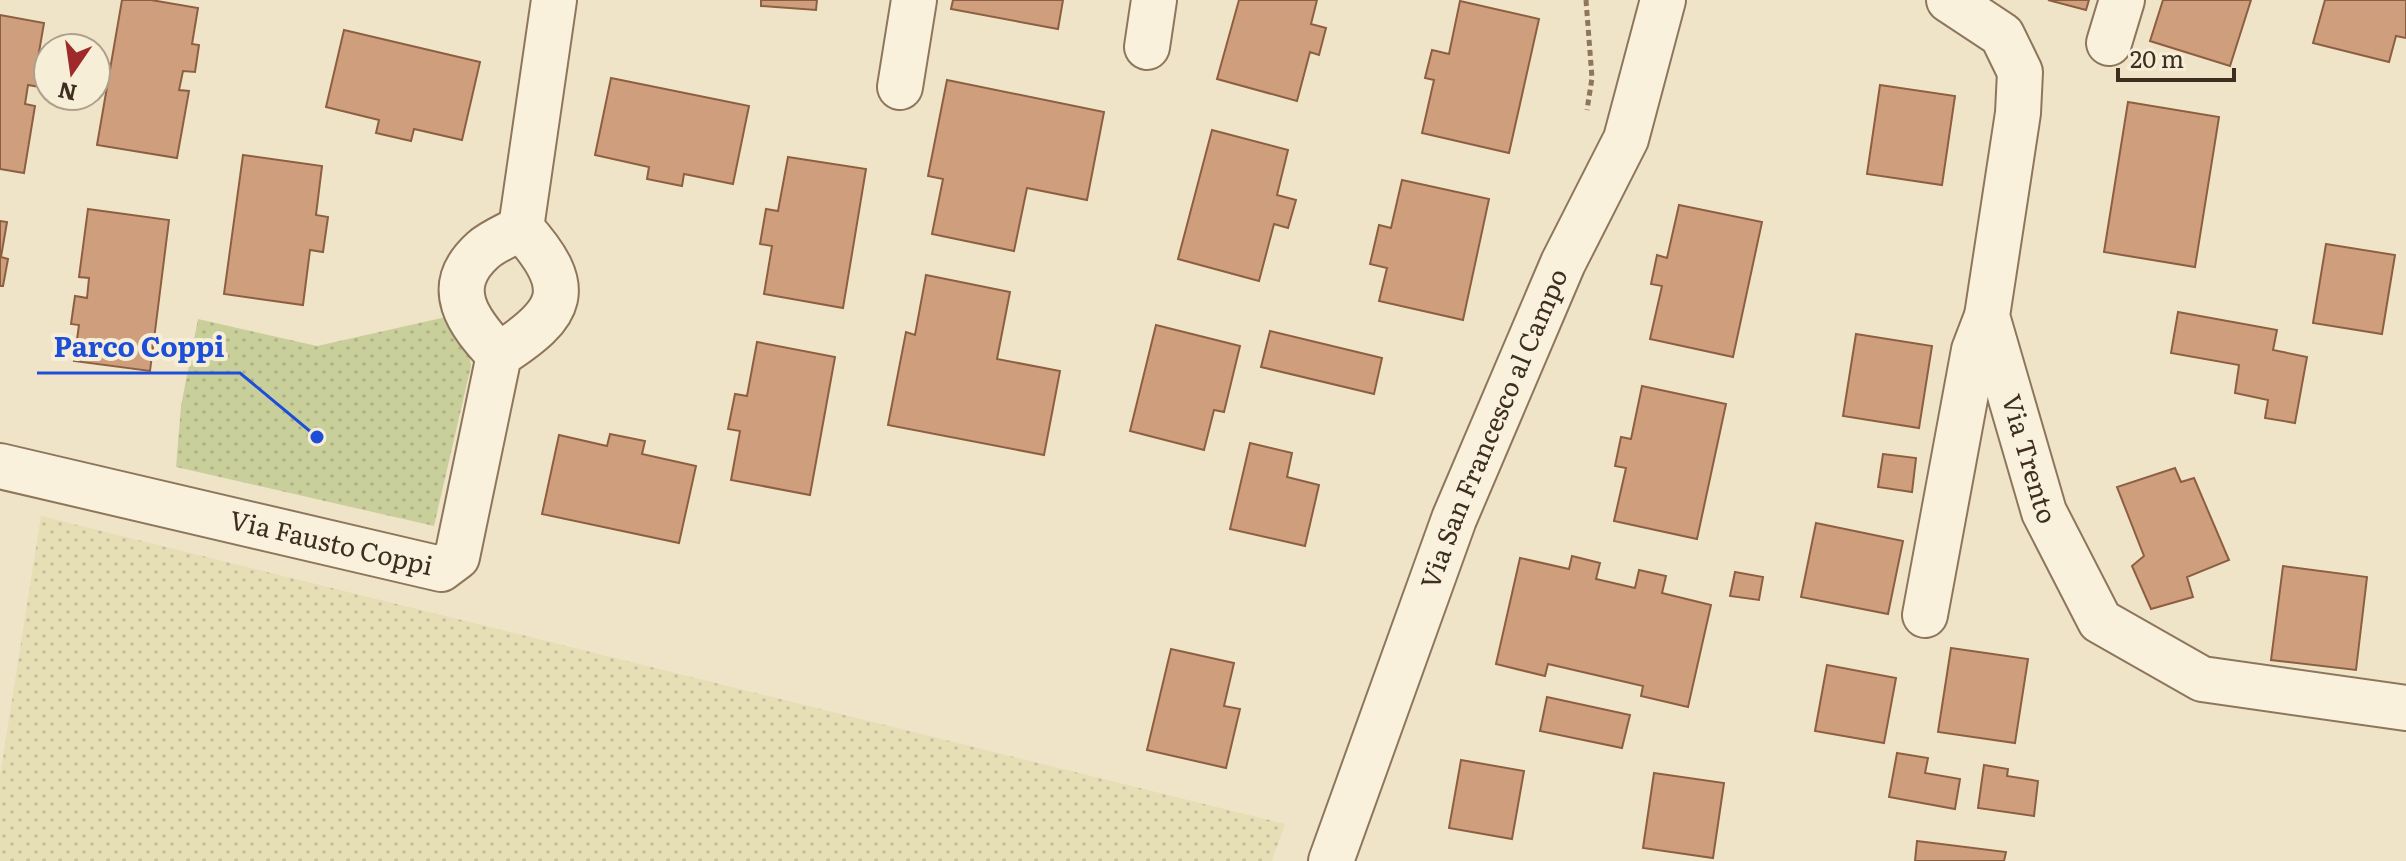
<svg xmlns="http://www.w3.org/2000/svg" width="2406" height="861" viewBox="0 0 2406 861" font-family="Literata,serif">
	<defs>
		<pattern id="farmland-dots" width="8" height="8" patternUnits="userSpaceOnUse" patternTransform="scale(2)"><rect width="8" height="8" fill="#e6deb5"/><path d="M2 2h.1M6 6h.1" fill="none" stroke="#c6bf9b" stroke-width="1.8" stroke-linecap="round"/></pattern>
		<pattern id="green-dots" width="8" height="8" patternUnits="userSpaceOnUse" patternTransform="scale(2)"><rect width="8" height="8" fill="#c9cf9b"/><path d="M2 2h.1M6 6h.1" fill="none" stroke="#aeb285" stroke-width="1.8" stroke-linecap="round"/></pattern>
	</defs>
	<rect width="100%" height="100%" fill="#f0e4c8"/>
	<path fill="url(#farmland-dots)" d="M41,516L1285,824L1272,861H0V776Z"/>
	<path fill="url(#green-dots)" d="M446,317L467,338L471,366L434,526L176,467L181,406L198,319L317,346Z"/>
	<path fill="#cf9f7d" stroke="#8d5f41" stroke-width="2" d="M122,0H151L198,8L192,44L199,45L195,72L183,71L179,90L189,91L177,158L97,145Z
		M761,0H817L816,10L761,6Z
		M953,0H1063L1058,29L951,9Z
		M1239,0H1317L1311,24L1326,28L1319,55L1310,52L1297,101L1217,79Z
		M2048,0H2089L2086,10Z
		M2163,0H2251L2230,66L2150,41Z
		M2325,0H2406V38L2396,36L2389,62L2313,43Z
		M1460,1L1539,19L1509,153L1422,133L1434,80L1425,78L1432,50L1449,54Z
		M0,15L44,23L38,58L45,59L40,87L28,85L25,104L35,106L24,173L0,169Z
		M344,30L480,62L462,140L414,129L411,141L376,133L379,120L326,107Z
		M611,78L749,106L733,184L684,174L682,186L647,179L649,167L595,155Z
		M947,80L1104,112L1087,200L1027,188L1014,251L932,234L943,179L928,176Z
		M1880,85L1955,96L1942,185L1867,174Z
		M2128,102L2219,117L2195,267L2104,252Z
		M1212,130L1288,150L1277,195L1296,200L1288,228L1274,224L1259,281L1178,259Z
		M243,155L322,166L316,215L328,217L323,252L310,250L303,305L224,294Z
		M788,157L866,169L843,308L764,294L772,246L760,244L766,209L778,211Z
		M1402,180L1489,199L1463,320L1379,301L1387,268L1370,264L1379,225L1391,228Z
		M1679,205L1762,222L1733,357L1650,339L1662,286L1651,284L1657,255L1667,258Z
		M88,209L169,220L150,371L74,361L79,325L71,324L75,296L87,298L89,278L79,277Z
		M0,221L7,222L1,257L8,259L3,286H0Z
		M2326,244L2395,255L2382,334L2313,323Z
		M926,275L1010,292L997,359L1060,371L1044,455L888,425L906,332L915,335Z
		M2178,312L2277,330L2273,350L2307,357L2295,423L2265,418L2268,400L2235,393L2239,365L2171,353Z
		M1156,325L1240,346L1224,412L1214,410L1204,450L1130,431Z
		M1270,331L1382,358L1374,394L1261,367Z
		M1856,334L1932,346L1919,428L1843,416Z
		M757,342L835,357L810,495L731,480L740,431L728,429L735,394L747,396Z
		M1642,386L1726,404L1697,539L1614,521L1626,468L1615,466L1621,437L1631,439Z
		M610,434L645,441L642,454L696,466L679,543L542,514L559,435L607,446Z
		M1250,443L1292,453L1287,477L1319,485L1305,546L1230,529Z
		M1883,454L1916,458L1912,492L1878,487Z
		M2175,468L2181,482L2194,478L2229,560L2187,577L2193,597L2151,609L2132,566L2144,556L2117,487Z
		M1816,523L1903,541L1888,614L1801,597Z
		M1572,556L1600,563L1596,579L1635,588L1639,570L1666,576L1662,593L1711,605L1688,707L1641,696L1643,686L1548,664L1545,676L1496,664L1520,558L1569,569Z
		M2283,566L2367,577L2356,670L2271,660Z
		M1735,572L1763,577L1759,600L1730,596Z
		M1951,648L2028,659L2015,743L1938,732Z
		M1171,649L1234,663L1224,706L1240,709L1226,768L1147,750Z
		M1827,665L1896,678L1884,743L1815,731Z
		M1547,697L1630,715L1622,748L1540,731Z
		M1897,753L1928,758L1925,773L1960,779L1955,809L1889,797Z
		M1461,760L1524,771L1512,839L1449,828Z
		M1984,765L2008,769L2007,776L2038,781L2034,816L1978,808Z
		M1654,773L1724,783L1713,858L1643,848Z
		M1917,841L2006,852L2004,861H1915Z"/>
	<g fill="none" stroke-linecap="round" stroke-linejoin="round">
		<defs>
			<g id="minor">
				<path id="s1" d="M1949,0L2002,35L2020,72L2018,113L1987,316L2044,512L2100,621L2202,679L2406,708"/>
				<path d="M2109,43L2122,0"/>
				<path d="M1147,47L1154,0"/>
				<path d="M900,87L914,0"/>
				<path d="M521,228L554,0"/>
				<path d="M499,355C469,323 441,288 483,250C493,241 509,235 521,228"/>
				<path id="s2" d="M0,466L441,569L457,557L499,355C564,313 576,289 521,228"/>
				<path d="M1925,615L1974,350L1987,316"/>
				<path id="s3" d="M1331,861L1454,519L1563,263L1626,139L1663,0"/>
			</g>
		</defs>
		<use href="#minor" stroke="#8d765c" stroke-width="48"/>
		<path stroke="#8d765c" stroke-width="5" stroke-dasharray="6 4" stroke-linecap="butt" d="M1586,0L1592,78L1587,110"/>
		<use href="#minor" stroke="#faf1dc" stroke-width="44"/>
	</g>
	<g text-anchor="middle" stroke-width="8" stroke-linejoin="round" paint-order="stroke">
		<g font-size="26" fill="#3d2e20" stroke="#f7eed8">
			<text dy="9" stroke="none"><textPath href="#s3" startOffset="462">Via San Francesco al Campo</textPath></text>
			<text dy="9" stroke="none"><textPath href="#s1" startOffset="500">Via Trento</textPath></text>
			<text dy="9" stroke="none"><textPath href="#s2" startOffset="340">Via Fausto Coppi</textPath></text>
		</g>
	</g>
	<path fill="none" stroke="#1d4ed8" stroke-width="3" d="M317 437L240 373H37"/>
	<circle fill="#1d4ed8" stroke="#f7eed8" stroke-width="3" cx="317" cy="437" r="8"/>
	<g font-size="28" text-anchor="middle" font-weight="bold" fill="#1d4ed8" stroke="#f7eed8" stroke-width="8" stroke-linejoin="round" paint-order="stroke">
		<text x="139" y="357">Parco Coppi</text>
	</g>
	<g transform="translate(72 72) rotate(193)"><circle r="38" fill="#f7eed8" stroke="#ada18e" stroke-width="2"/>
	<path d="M0-6L14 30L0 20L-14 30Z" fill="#9e2a2b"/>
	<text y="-12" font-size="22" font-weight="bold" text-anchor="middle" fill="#3d2e20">N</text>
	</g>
	<path d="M2118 68v12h116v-12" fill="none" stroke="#3d2e20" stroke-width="4"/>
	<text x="2130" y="68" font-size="24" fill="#3d2e20" stroke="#f7eed8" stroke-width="6" paint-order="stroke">20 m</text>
</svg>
